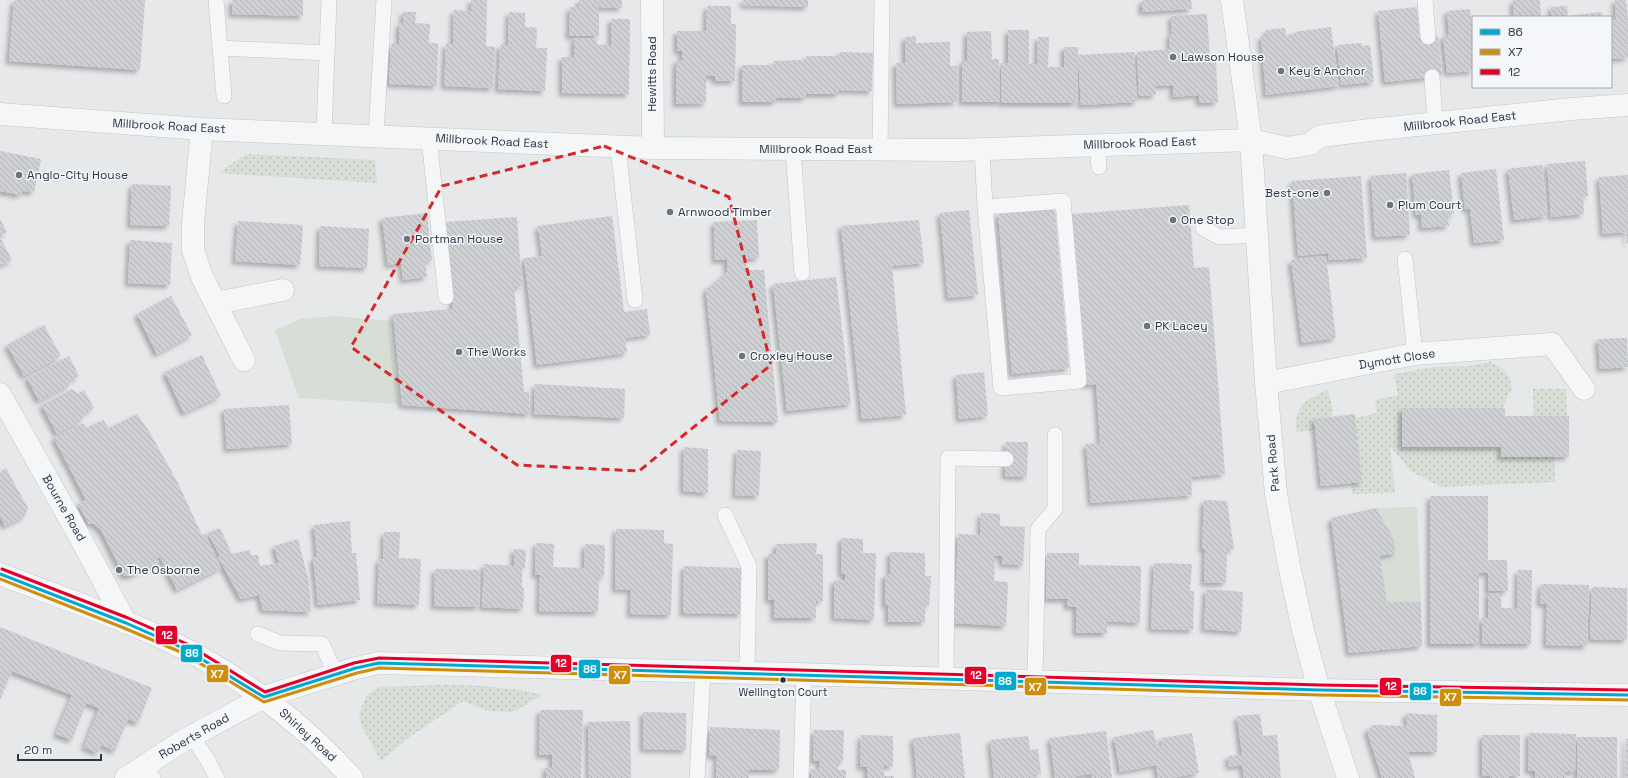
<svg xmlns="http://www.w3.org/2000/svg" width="1628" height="778" viewBox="0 0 1628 778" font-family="'Space Grotesk',sans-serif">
	<defs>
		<pattern id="grass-dots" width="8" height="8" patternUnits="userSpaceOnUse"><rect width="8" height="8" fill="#d6ded6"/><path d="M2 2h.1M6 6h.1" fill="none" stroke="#b8bfb9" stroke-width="1.8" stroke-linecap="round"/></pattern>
		<pattern id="building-back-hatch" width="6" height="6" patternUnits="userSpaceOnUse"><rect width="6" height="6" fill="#ced0d3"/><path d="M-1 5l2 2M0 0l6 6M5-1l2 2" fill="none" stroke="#b1b3b6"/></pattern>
		<filter id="shadow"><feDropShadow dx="-3.5" dy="3.5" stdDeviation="2" flood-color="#0004"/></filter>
	</defs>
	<rect width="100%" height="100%" fill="#e6e8ea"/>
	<path fill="url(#grass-dots)" d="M246,154L375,160L377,183L219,173Z
		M1490,362C1505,369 1509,372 1512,389L1508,395L1503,408H1402V447H1501L1502,457H1554L1555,482L1441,487L1411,471L1390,446L1395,493L1352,494L1351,483L1362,482L1355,418L1377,413L1375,400L1398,395L1394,374L1434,367L1468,366Z
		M1533,389H1566L1567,416H1534Z
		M1328,390L1333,411L1331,417L1314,419L1315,430L1296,432C1294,406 1306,399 1328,390Z
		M445,685C477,685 510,687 542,695L513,712L489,711L463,701L411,736L381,761L362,727L359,715L366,696L379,687Z"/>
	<path fill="#d6ded6" d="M334,316L389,321L398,404L299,398L275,330L301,319Z
		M1417,507L1421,602H1387L1380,556L1396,553L1393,537L1376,508Z"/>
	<path fill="url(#building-back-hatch)" filter="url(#shadow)" d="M14,0H145L140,70L9,61Z
		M232,0H303V16L232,14Z
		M471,0H487L486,46L495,47L493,88L444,86L446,44H453L454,10L471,11Z
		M579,0H622V8L599,7V36H569L570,7H579Z
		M743,0H808V7L743,5Z
		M1142,0H1191L1192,9L1142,12Z
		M1513,0H1540L1541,17H1514Z
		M1615,0H1626L1628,20V58L1611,59V19H1616Z
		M707,6H731V24H736L735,81H715V76H706V103L676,104V60L682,61V51H677V31H706Z
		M1567,6L1568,17H1551V7Z
		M1417,7L1420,38L1438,36L1442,76L1385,82L1378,11Z
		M1470,9L1473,33V71L1447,73L1443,36L1449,35L1447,11Z
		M403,12H416L415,23L430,24L429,43H438L437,86L389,84L391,44H399V23L403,24Z
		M509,12L525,13V27L537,28L536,48H547L545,91L498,89L500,45H508Z
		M1602,12V17H1575V15Z
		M1207,14L1210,62H1216L1218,102L1199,103V95L1173,97V85L1155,86L1156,95L1139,96L1137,52L1170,49L1169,35L1172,34L1171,16Z
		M611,19H630L629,94L562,93V57H574V38L597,39V45H611Z
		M1331,27L1339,86L1266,95L1261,36H1267L1266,30L1285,28L1286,35L1295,34V32Z
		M1008,30H1029V64H1037L1038,37H1049L1048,67H1064V47H1078L1077,103H1001V63H1008Z
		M991,31L992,59H999L1000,102H962V61H967V32Z
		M916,36V43L950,42V66H957V102L897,104L896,63H905V37Z
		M1362,43V46L1370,45L1374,82L1341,85L1337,45Z
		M840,52L873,53L872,91L839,90V94H806V98H776V102H742V65H774V61L806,60L807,56H840Z
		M1134,52L1137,102L1081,105L1078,55Z
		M0,151L41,159L34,192L22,191L21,195L0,191Z
		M1585,161L1588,196H1583L1584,214L1551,217L1547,164Z
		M1542,165L1547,216L1514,220L1508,169Z
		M1496,169L1504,240L1474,243L1470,209H1465L1461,173Z
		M1449,170L1454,214L1448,215L1449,226L1422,228L1421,215H1416L1412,174Z
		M1406,173L1410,235L1375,237L1371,176Z
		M1628,175V243H1627L1626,232L1603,234L1599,177Z
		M1361,176L1367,258L1329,260L1328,253L1298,256L1292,181Z
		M132,184L171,186L169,226L130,225Z
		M1189,205L1194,268L1209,267L1225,474L1191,477L1192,495L1091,503L1086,444L1100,443L1099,425L1096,384L1085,385L1072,214Z
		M1055,208L1069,368L1012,374L998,213Z
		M969,210L978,295L948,298L940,213Z
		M427,213L432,261L425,262L427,277L403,280L401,263L388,265L382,218Z
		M612,216L624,312L647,309L650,335L625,338L627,353L537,365L524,258L542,256L538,226Z
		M517,217L522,286L514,287L524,392H529L530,414L402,405L393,314L453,309L446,222Z
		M0,219L7,232L0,236Z
		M757,220L759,258L746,259V270H764L778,422L720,421L706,290L727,272V260H715L714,222Z
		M919,220L924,263L892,266L906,415L862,419L841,226Z
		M238,221L303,225L300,265L235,261Z
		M320,226L369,229L367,268L319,266Z
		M0,237L12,260L0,266Z
		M130,240L172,243L170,285L128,283Z
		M1326,256L1336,338L1302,343L1291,260Z
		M836,277L851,404L787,411L773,284Z
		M171,296L192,335L157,354L137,314Z
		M44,325L61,356L24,376L7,345Z
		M1627,338L1628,367L1600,369L1598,339Z
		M202,355L221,396L184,413L165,372Z
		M69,356L79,376L69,381L71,384L39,401L27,378Z
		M984,372L988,416L959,419L956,375Z
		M535,384L625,389L624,418L534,414Z
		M72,389L78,394L84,390L94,408L84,414L81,421L57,434L42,405Z
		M289,405L292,444L227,449L224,409Z
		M1402,408H1505V416H1569V457H1501V447H1402Z
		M137,414L149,431L178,483L202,535L205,534L221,568L177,590L160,557L157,558L159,562L131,576H124L101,530L93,523L89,524L78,504L86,500L54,438L83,423L86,428L103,420L109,428Z
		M1355,414L1362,482L1321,486L1314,419Z
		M1006,442H1028L1027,477L1005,476Z
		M684,447L708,449V493L683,491Z
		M737,450L761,451L759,496L735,495Z
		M6,468L28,508L25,516L5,526L0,516V472Z
		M1430,496H1488V560H1507L1508,591H1488V573H1479V644H1430Z
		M1204,500L1227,501L1234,549H1227L1226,583H1204L1205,549H1202Z
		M1376,508L1393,537L1396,553L1380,556L1387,602H1421L1422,646L1349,653L1331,518Z
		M981,513L1000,514V526L1025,527L1023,565L1002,564V556H995L994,581L1008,582L1006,626L954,623L958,534L980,535Z
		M350,521L352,553H356L360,600L318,605L313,558L317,557L314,525Z
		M220,528L232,554L250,550L251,555H258L260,566L279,563L274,546L298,539L309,582L311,612L263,610L259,595L241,599L218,557L220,556L208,533Z
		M616,529L664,530V543L673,544L671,615L630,614L631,590L615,589Z
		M384,532H400L399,558L421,559L419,605L377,603L379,559H383Z
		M841,538L863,539V553H876L874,620L834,618V580L845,581V574H841Z
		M536,543L554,544L553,567L584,568L585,544L605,545L604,577L599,576L598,612L539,611L540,575H535Z
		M817,543L816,554H823V601H816V618H774V600H768V554H776V544Z
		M514,549L526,550L525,568H522V588H524L523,609L482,607L484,564L514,566Z
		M890,552L925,553V576H931L929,605H925V622H888V605H885V575L890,574Z
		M1047,553H1079V565L1141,566L1140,623L1107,621V633H1076V607L1067,606V599H1046Z
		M1154,563L1192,564L1190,591H1194L1193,630L1151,629Z
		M684,566L743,568L741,614L683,613Z
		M435,569L480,570L479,607L434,606Z
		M1518,570H1532L1531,644H1482V618H1488V593H1501V608H1517Z
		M1541,584L1589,585L1587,646L1546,645L1547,604H1540Z
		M1592,587L1627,588V640L1590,639Z
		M1206,589L1243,592L1241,632L1204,629Z
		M0,627L152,688L138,723L128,719L115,751L101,745L98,753L84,747L99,708L86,703L72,740L56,734L72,695L12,671L0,700Z
		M540,710H583L581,778H546V767H552V755H539Z
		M643,712L686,713V750L643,749Z
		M1406,713L1437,715V752H1408L1415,778H1382L1367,731L1373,725L1407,726Z
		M1260,714L1263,736L1277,735L1281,778H1244L1242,765L1229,767L1228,756L1242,755L1237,716Z
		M630,721L631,778H589L588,722Z
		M710,727L780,730L779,770H749V778H716L717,756L709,755Z
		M814,730H844L843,762H838V770H846V778H811V769L819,770L820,761H813Z
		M1153,730L1157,746L1162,745L1161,738L1192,733L1199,773L1171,778H1158L1156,765L1120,772L1114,737Z
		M1106,731L1112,778H1092L1091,774L1075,776L1076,778H1055L1050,738Z
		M960,733L965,778H917L913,738Z
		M1529,733L1576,734L1575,772H1566V778H1535V771H1528Z
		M861,735L893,736V766H884V776H894V778H867V767H860Z
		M1482,735H1520V776H1510V778H1490V775L1482,776Z
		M1028,736L1030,750L1038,749L1041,774L1034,775V778H994L990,740Z
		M1577,737H1617V778H1577Z
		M1626,739H1628V778H1625Z"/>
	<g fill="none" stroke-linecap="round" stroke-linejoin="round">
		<defs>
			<path id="service" d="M216,0L224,96
				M1425,0L1428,37
				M220,48L327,53
				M1432,77L1435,123
				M324,133L329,0
				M376,135L384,0
				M429,138L446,297
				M1097,145L1099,167
				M618,147L635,300
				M793,149L802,273
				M982,149L985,207L1001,388L1079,381L1063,201L985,207
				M880,150L882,0
				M1203,228L1219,237L1257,235
				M1405,259L1415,354
				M725,515L749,566L747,672
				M258,634L280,643L322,644L336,675
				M946,678L948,458L1006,459
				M1035,681L1038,529L1055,509V435
				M192,737L207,759L217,778
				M144,766L153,778
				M697,778L703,671
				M801,778L804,674"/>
			<path id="minor" d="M652,0L653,148
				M1232,0L1251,140L1266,383L1276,494L1289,565L1302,626L1319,690L1348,778
				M0,114L202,129L653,148L956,150L1251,140L1287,148L1310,144L1321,136L1370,130L1571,109L1628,105
				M202,129L193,223V250L202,277L244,360
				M216,303L283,290
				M1266,383L1415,354L1552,344L1584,389
				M0,394L77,532L126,623
				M126,778L181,742L264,697"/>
			<path id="tertiary" d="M264,697L356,668L379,663L796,674L1319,690L1628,695"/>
			<path id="primary" d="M0,574C62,598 126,619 185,649C248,682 305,726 352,778"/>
		</defs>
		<use href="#service" stroke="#c4c6c8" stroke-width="16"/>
		<use href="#minor" stroke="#c4c6c8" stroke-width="23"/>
		<use href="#tertiary" stroke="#c4c6c8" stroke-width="23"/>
		<use href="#primary" stroke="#c2c5c8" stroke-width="23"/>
		<use href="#service" stroke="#f5f6f7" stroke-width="15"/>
		<use href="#minor" stroke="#f5f6f7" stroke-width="22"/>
		<use href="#tertiary" stroke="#f5f6f7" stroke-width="22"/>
		<use href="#primary" stroke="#f8f8f8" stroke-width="22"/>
		<defs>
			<path id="bus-1" d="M0,574L126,623L185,649L264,697L356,668L379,663L1319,690L1628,695"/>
			<path id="bus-2" d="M0,579L124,628L183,653L264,702L357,673L379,668L1319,695L1628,700"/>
			<path id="bus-3" d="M2,569L128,618L187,644L265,692L354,663L379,658L1319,685L1628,690"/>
		</defs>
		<use href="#bus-1" stroke="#f4f6f9" stroke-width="6"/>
		<use href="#bus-2" stroke="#f4f6f9" stroke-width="6"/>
		<use href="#bus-3" stroke="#f4f6f9" stroke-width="6"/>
		<use href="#bus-1" stroke="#00a9ce" stroke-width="3"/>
		<use href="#bus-2" stroke="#ce8f0e" stroke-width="3"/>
		<use href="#bus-3" stroke="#e4002b" stroke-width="3"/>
	</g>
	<path fill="none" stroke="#d62828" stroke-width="3" stroke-dasharray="8 5" stroke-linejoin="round" d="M604,146L729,197L771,365L639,471L517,465L351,347L442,186Z"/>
	<g fill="#6c737f" stroke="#f4f6f9" stroke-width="1.5">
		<circle cx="1173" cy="57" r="4"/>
		<circle cx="1281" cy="71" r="4"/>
		<circle cx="19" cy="175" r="4"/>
		<circle cx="1327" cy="193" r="4"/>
		<circle cx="1390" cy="205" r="4"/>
		<circle cx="670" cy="212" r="4"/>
		<circle cx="1173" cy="220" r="4"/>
		<circle cx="407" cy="239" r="4"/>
		<circle cx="1147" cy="326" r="4"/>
		<circle cx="459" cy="352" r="4"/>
		<circle cx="742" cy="356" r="4"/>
		<circle cx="119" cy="570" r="4"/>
	</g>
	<circle fill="#2b3445" stroke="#f4f6f9" stroke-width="1.5" cx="783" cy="680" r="3.5"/>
	<g text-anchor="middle" stroke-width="3" stroke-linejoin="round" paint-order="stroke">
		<g font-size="11" fill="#2b3445" stroke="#f4f6f9">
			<text x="783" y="696">Wellington Court</text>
		</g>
		<g font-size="12" fill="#2b3445" stroke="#f4f6f9" text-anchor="start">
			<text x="1181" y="61">Lawson House</text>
			<text x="1289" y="75">Key &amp; Anchor</text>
			<text x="27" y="179">Anglo-City House</text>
			<text x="1319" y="197" text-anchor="end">Best-one</text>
			<text x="1398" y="209">Plum Court</text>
			<text x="678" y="216">Arnwood Timber</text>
			<text x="1181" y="224">One Stop</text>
			<text x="415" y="243">Portman House</text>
			<text x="1155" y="330">PK Lacey</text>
			<text x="467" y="356">The Works</text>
			<text x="750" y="360">Croxley House</text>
			<text x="127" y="574">The Osborne</text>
		</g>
		<g font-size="12" fill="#2b3445" stroke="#f4f6f9">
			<text transform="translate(652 74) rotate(-90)" y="4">Hewitts Road</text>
			<text transform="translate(1460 121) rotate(-6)" y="4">Millbrook Road East</text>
			<text transform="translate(169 126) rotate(3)" y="4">Millbrook Road East</text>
			<text transform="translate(492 141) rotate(3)" y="4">Millbrook Road East</text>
			<text transform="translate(1140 143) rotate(-2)" y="4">Millbrook Road East</text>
			<text x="816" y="153">Millbrook Road East</text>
			<text transform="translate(1397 359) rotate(-9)" y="4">Dymott Close</text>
			<text transform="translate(1273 463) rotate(-95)" y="4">Park Road</text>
			<text transform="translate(64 508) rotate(60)" y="4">Bourne Road</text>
			<text transform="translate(308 735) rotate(42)" y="4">Shirley Road</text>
			<text transform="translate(194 736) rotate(-30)" y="4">Roberts Road</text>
		</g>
	</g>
	<g stroke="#f4f6f9" stroke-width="1.5">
		<rect x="155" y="625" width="23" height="20" rx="4" fill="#e4002b"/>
		<rect x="180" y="644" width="23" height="19" rx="4" fill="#00a9ce"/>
		<rect x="550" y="654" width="22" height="19" rx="4" fill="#e4002b"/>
		<rect x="578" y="659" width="23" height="20" rx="4" fill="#00a9ce"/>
		<rect x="206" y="664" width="23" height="19" rx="4" fill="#ce8f0e"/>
		<rect x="608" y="665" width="23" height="20" rx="4" fill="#ce8f0e"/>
		<rect x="964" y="666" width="23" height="19" rx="4" fill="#e4002b"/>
		<rect x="994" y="671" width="23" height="20" rx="4" fill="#00a9ce"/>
		<rect x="1379" y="677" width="23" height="19" rx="4" fill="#e4002b"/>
		<rect x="1024" y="677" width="23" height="19" rx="4" fill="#ce8f0e"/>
		<rect x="1409" y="682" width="23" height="19" rx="4" fill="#00a9ce"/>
		<rect x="1439" y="688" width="23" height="19" rx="4" fill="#ce8f0e"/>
	</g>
	<g font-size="11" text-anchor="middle" font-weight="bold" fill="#fff">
		<text x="167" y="639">12</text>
		<text x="192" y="657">86</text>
		<text x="561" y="667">12</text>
		<text x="590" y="673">86</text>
		<text x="217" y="678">X7</text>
		<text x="620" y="679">X7</text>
		<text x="976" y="679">12</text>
		<text x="1005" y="685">86</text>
		<text x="1391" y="690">12</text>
		<text x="1035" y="691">X7</text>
		<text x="1420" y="695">86</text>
		<text x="1450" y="701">X7</text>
	</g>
	<rect x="1472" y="16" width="140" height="72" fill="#f4f6f9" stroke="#a4a8b1"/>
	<rect x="1480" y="29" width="20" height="6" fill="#00a9ce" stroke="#a4a8b1"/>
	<text x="1508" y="36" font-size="12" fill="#2b3445">86</text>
	<rect x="1480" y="49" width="20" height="6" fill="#ce8f0e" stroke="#a4a8b1"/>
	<text x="1508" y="56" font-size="12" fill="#2b3445">X7</text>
	<rect x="1480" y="69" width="20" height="6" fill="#e4002b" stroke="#a4a8b1"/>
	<text x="1508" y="76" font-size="12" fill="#2b3445">12</text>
	<path d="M18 754v6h83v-6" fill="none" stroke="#2b3445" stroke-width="2"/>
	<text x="24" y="754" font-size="12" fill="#2b3445" stroke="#f4f6f9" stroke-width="3" paint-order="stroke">20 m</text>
</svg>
